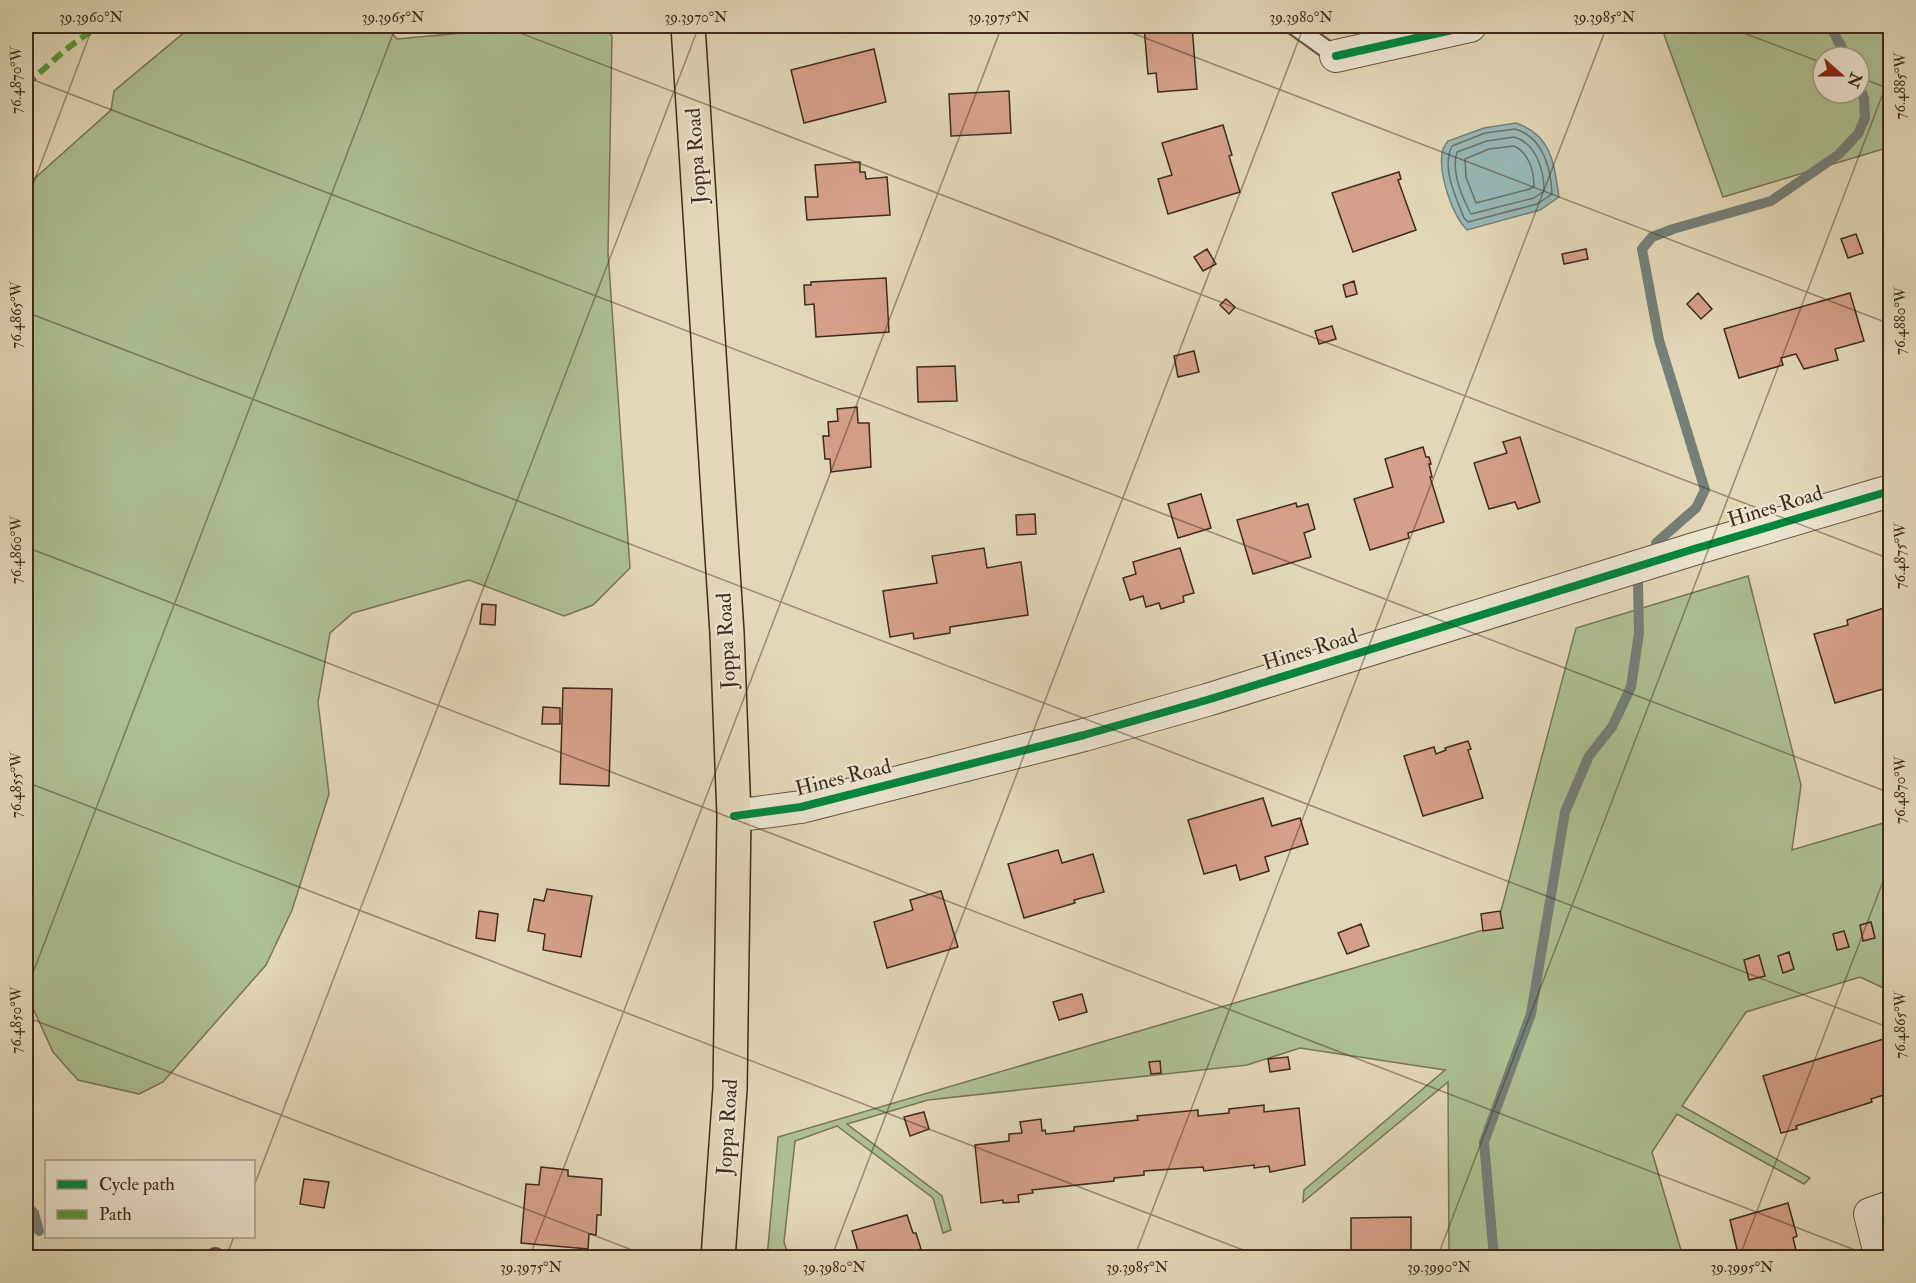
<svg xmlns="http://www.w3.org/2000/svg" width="1916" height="1283" viewBox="0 0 1916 1283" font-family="'IM FELL Double Pica',serif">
	<rect width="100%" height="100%" fill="#e2d8b8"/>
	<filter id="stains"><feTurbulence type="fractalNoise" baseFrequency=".00333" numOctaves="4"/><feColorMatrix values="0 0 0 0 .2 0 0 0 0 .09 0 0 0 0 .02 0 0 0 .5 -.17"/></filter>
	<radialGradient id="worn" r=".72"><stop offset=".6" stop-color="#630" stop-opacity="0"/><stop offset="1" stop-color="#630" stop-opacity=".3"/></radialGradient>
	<path fill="#adc093" stroke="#767656" stroke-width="1.5" fill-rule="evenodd" d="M192,26H385L397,39L505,29L517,26H601L612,36L608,252L630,568L593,605L564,616L469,580L353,613L330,633L318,702L329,794L292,910L266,965L163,1082L139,1094L78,1080L53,1052L26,993V186L111,110L114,91Z
		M1661,26H1890V147L1723,197ZM1823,57H1859V93H1823Z
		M1748,576L1801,785L1792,850L1890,821V991L1860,977L1746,1012L1682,1106L1810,1178L1804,1184L1677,1114L1652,1152L1683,1257H1449L1448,1082L1303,1202L1304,1190L1445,1070L1300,1048L1247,1065L928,1100L847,1124L942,1196L951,1230L943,1233L933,1198L837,1126L795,1141L784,1242L789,1257L767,1258L778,1137L1497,926L1576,628Z"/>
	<path fill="#98b8b8" stroke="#758079" stroke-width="1.5" d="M1516,123C1552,135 1554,164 1559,197L1540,210L1467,230C1452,215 1439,175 1442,154C1442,149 1446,144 1448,141L1484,128Z"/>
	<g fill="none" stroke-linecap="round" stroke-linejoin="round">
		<path stroke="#6c7269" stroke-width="1.5" d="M1515,129C1543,137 1551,168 1552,194L1537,204L1468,222L1464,218C1456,197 1441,168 1452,146L1485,133Z
			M1514,137C1536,143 1544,170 1544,191L1534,198L1471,214C1462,197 1451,171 1457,152L1487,141Z
			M1514,146C1529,153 1534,171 1534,186L1530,189L1476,203L1466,177L1465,159L1489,149Z"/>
		<path stroke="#758079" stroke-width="10" d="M1830,26L1847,57
			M1656,543L1696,508L1705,490L1659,340L1642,249L1652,237L1673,229L1771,201L1838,155L1858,134L1865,118L1864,98L1859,85
			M26,1206L34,1213L39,1231
			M1494,1258L1484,1142L1531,1014L1565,812L1589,756L1612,727L1631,687L1639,633L1638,584"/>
	</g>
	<path fill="#d5a089" stroke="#402b1a" stroke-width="1.5" d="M1144,26H1192L1197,89L1158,92L1156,73L1148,74Z
		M874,49L886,102L804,123L791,70Z
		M1009,91L1011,133L951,136L949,94Z
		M1223,125L1232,155L1229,156L1240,192L1168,214L1158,179L1172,175L1162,143Z
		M860,162V172H865L866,179L887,177L890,215L807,220L805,197H818L815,165Z
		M1399,172L1401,179L1398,180L1416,230L1353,252L1332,193Z
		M1856,234L1863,253L1848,258L1841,239Z
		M1207,249L1216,264L1203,271L1194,257Z
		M1586,249L1588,259L1564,264L1562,254Z
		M886,278L889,332L816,337L814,304L805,305L804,285H811V282Z
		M1354,281L1357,294L1346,297L1343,285Z
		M1698,293L1712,309L1701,319L1687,304Z
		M1850,293L1864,341L1835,349L1838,360L1804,369L1796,354L1781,358L1783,365L1739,378L1724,329Z
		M1226,299L1235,307L1229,314L1220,305Z
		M1332,326L1336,339L1319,344L1315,331Z
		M1194,351L1199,372L1178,377L1174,356Z
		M955,366L957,401L918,402L917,367Z
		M857,407L858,423H869L871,467L831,472L830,459H825L823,436H829L828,422L838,421L837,409Z
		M1520,437L1540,502L1518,509L1515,502L1489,509L1474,463L1507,453L1503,442Z
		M1423,447L1426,457H1429L1431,464H1429L1432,477H1430L1444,522L1408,533L1409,538L1370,550L1354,499L1393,487L1385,459Z
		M1201,494L1211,528L1178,538L1168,504Z
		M1296,503L1297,507L1308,504L1315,529L1304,533L1311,557L1253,574L1237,520Z
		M1035,514L1036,534L1017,535L1016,515Z
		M984,548L987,568L1021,562L1028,615L950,627V633L914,639L913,633L890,637L883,591L937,583L932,556Z
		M1180,548L1194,593L1183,596L1184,602L1161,609L1159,603L1146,607L1143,596L1130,600L1123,578L1136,574L1133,562Z
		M482,604L496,605L495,625L480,624Z
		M1890,606V687L1835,703L1814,634L1848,625L1847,620Z
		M563,688L612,689L609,786L560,784Z
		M543,707L560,708V724H542Z
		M1468,741L1471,749L1468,750L1483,798L1423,816L1404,756L1434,747L1436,754L1446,750L1445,748Z
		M1263,798L1272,826L1300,818L1308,844L1265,857L1269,871L1240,880L1236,865L1204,874L1188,820Z
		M1058,850L1062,863L1093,854L1104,892L1074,900L1075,903L1024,918L1008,864Z
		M547,889L592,896L581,957L543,950L545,934L528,931L534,899L544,901Z
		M941,891L958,947L887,968L874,922L913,910L910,900Z
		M479,911L498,914L495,941L476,938Z
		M1500,911L1503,928L1483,931L1481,914Z
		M1871,922L1875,938L1863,941L1860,925Z
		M1361,924L1369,946L1347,954L1338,933Z
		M1844,931L1849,947L1837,950L1833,934Z
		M1789,952L1794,969L1783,973L1778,956Z
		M1759,955L1765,976L1749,980L1744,960Z
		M1082,994L1087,1012L1059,1020L1053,1002Z
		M1890,1037V1093L1871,1099L1872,1102L1796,1126L1797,1129L1781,1133L1763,1076Z
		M1288,1057L1290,1069L1270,1072L1268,1059Z
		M1160,1061L1161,1073L1151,1074L1149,1062Z
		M1264,1105V1112L1299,1108L1305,1165L1270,1172L1269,1166L1254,1168V1165L1204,1171L1203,1167L1144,1171V1175L1114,1178V1181L1032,1190L1033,1193L1018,1195L1019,1202L1003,1203V1200L981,1203L975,1145L1009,1141V1134L1022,1133L1020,1122L1041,1119L1042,1131L1045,1130L1046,1134L1074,1131V1127L1138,1120L1137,1116L1198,1110V1116L1229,1113V1109Z
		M924,1112L929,1129L910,1136L904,1117Z
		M541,1167L568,1170V1176L602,1179L601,1215H597L596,1235L589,1234L588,1249L521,1243L526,1184L539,1185Z
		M304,1179L329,1182L324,1208L300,1204Z
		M1788,1203L1797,1236L1793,1238L1798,1258H1739L1730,1220Z
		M907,1215L913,1233H916L921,1249L915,1251L917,1258H860L852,1231Z
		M1411,1217V1251H1417V1258H1355V1253H1351V1218Z"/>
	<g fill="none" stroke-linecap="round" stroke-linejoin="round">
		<defs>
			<path id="lane" d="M1294,26L1336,56
				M215,1257L217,1258"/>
			<path id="street" d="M1336,56L1470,26
				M734,816L801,807L1084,735L1207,700L1694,549L1890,491
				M1881,1258L1870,1214L1890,1207"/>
			<path id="primary" d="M688,26L727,633L734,816L730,1089L718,1258"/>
		</defs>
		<use href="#lane" stroke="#685642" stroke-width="20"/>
		<use href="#street" stroke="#685642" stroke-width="34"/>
		<use href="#primary" stroke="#402b1a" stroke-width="36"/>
		<use href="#lane" stroke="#ece6d1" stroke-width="16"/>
		<use href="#street" stroke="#ece6d1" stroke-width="32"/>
		<use href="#primary" stroke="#e2d8b8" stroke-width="33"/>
		<path stroke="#539d3e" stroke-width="6" stroke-dasharray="12 6" stroke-linecap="butt" d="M26,85L65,50L98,26"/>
		<defs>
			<path id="cycleway" d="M1336,56L1470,26
				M734,816L801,807L1084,735L1207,700L1694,549L1890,491"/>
		</defs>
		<use href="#cycleway" stroke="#ece6d1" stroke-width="11"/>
		<use href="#cycleway" stroke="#00873e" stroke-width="8"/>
	</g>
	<path fill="none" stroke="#402b1a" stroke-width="1.5" stroke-opacity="0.45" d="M502,26L1890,559M1114,26L1890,324M1725,26L1823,63M26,77L1890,793M1859,77L1890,89M26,203L93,26M26,312L1890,1028M26,547L1876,1258M26,782L1264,1258M26,991L396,26M26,1017L653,1258M254,1186L699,26M26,1252L41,1258M226,1258L234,1236M529,1258L1002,26M831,1258L1304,26M1134,1258L1607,26M1437,1258L1890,75M1739,1258L1890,863"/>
	<g text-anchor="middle" stroke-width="4.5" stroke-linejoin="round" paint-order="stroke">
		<g font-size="21" fill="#402b1a" stroke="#ece6d1">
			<text transform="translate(696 156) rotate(-94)" y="7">Joppa Road</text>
			<text transform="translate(1775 506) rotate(-17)" y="7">Hines Road</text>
			<text transform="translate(726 641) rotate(-93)" y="7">Joppa Road</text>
			<text transform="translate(1310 649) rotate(-17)" y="7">Hines Road</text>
			<text transform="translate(843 777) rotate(-14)" y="7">Hines Road</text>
			<text transform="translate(727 1127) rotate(-86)" y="7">Joppa Road</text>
		</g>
	</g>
	<rect width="1916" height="1283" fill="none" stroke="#e2d8b8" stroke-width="66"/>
	<rect x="45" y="1160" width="210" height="78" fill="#ece6d1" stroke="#a79b88" stroke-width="1.5"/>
	<rect x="57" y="1180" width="30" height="9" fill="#00873e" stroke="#a79b88" stroke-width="1.5"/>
	<text x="99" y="1190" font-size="18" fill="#402b1a">Cycle path</text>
	<rect x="57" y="1210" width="30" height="9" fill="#539d3e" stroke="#a79b88" stroke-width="1.5"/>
	<text x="99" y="1220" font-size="18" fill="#402b1a">Path</text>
	<g transform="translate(1841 75) rotate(111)"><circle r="28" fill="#ece6d1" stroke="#a79b88" stroke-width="1.5"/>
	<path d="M0-4.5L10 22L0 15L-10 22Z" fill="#8f2418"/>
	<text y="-9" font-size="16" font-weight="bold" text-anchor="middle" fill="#402b1a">N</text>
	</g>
	<rect x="33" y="33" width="1850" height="1217" fill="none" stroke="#402b1a" stroke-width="2"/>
	<g font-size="15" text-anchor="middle" fill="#402b1a">
		<text x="91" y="22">39.3960°N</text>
		<text x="393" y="22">39.3965°N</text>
		<text x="696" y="22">39.3970°N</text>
		<text x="999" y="22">39.3975°N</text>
		<text x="1301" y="22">39.3980°N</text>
		<text x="1604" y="22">39.3985°N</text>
		<text transform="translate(16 80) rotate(-90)" y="5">76.4870°W</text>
		<text transform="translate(1900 86) rotate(-90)" y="5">76.4885°W</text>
		<text transform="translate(16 315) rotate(-90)" y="5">76.4865°W</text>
		<text transform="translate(1900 321) rotate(-90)" y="5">76.4880°W</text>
		<text transform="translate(16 550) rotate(-90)" y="5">76.4860°W</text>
		<text transform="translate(1900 556) rotate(-90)" y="5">76.4875°W</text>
		<text transform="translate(16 785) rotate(-90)" y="5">76.4855°W</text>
		<text transform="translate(1900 790) rotate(-90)" y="5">76.4870°W</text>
		<text transform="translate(16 1020) rotate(-90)" y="5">76.4850°W</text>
		<text transform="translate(1900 1025) rotate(-90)" y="5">76.4865°W</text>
		<text x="531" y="1272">39.3975°N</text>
		<text x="834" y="1272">39.3980°N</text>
		<text x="1137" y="1272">39.3985°N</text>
		<text x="1439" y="1272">39.3990°N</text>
		<text x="1742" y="1272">39.3995°N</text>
	</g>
	<rect width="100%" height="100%" filter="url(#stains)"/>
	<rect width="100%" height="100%" fill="url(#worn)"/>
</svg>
